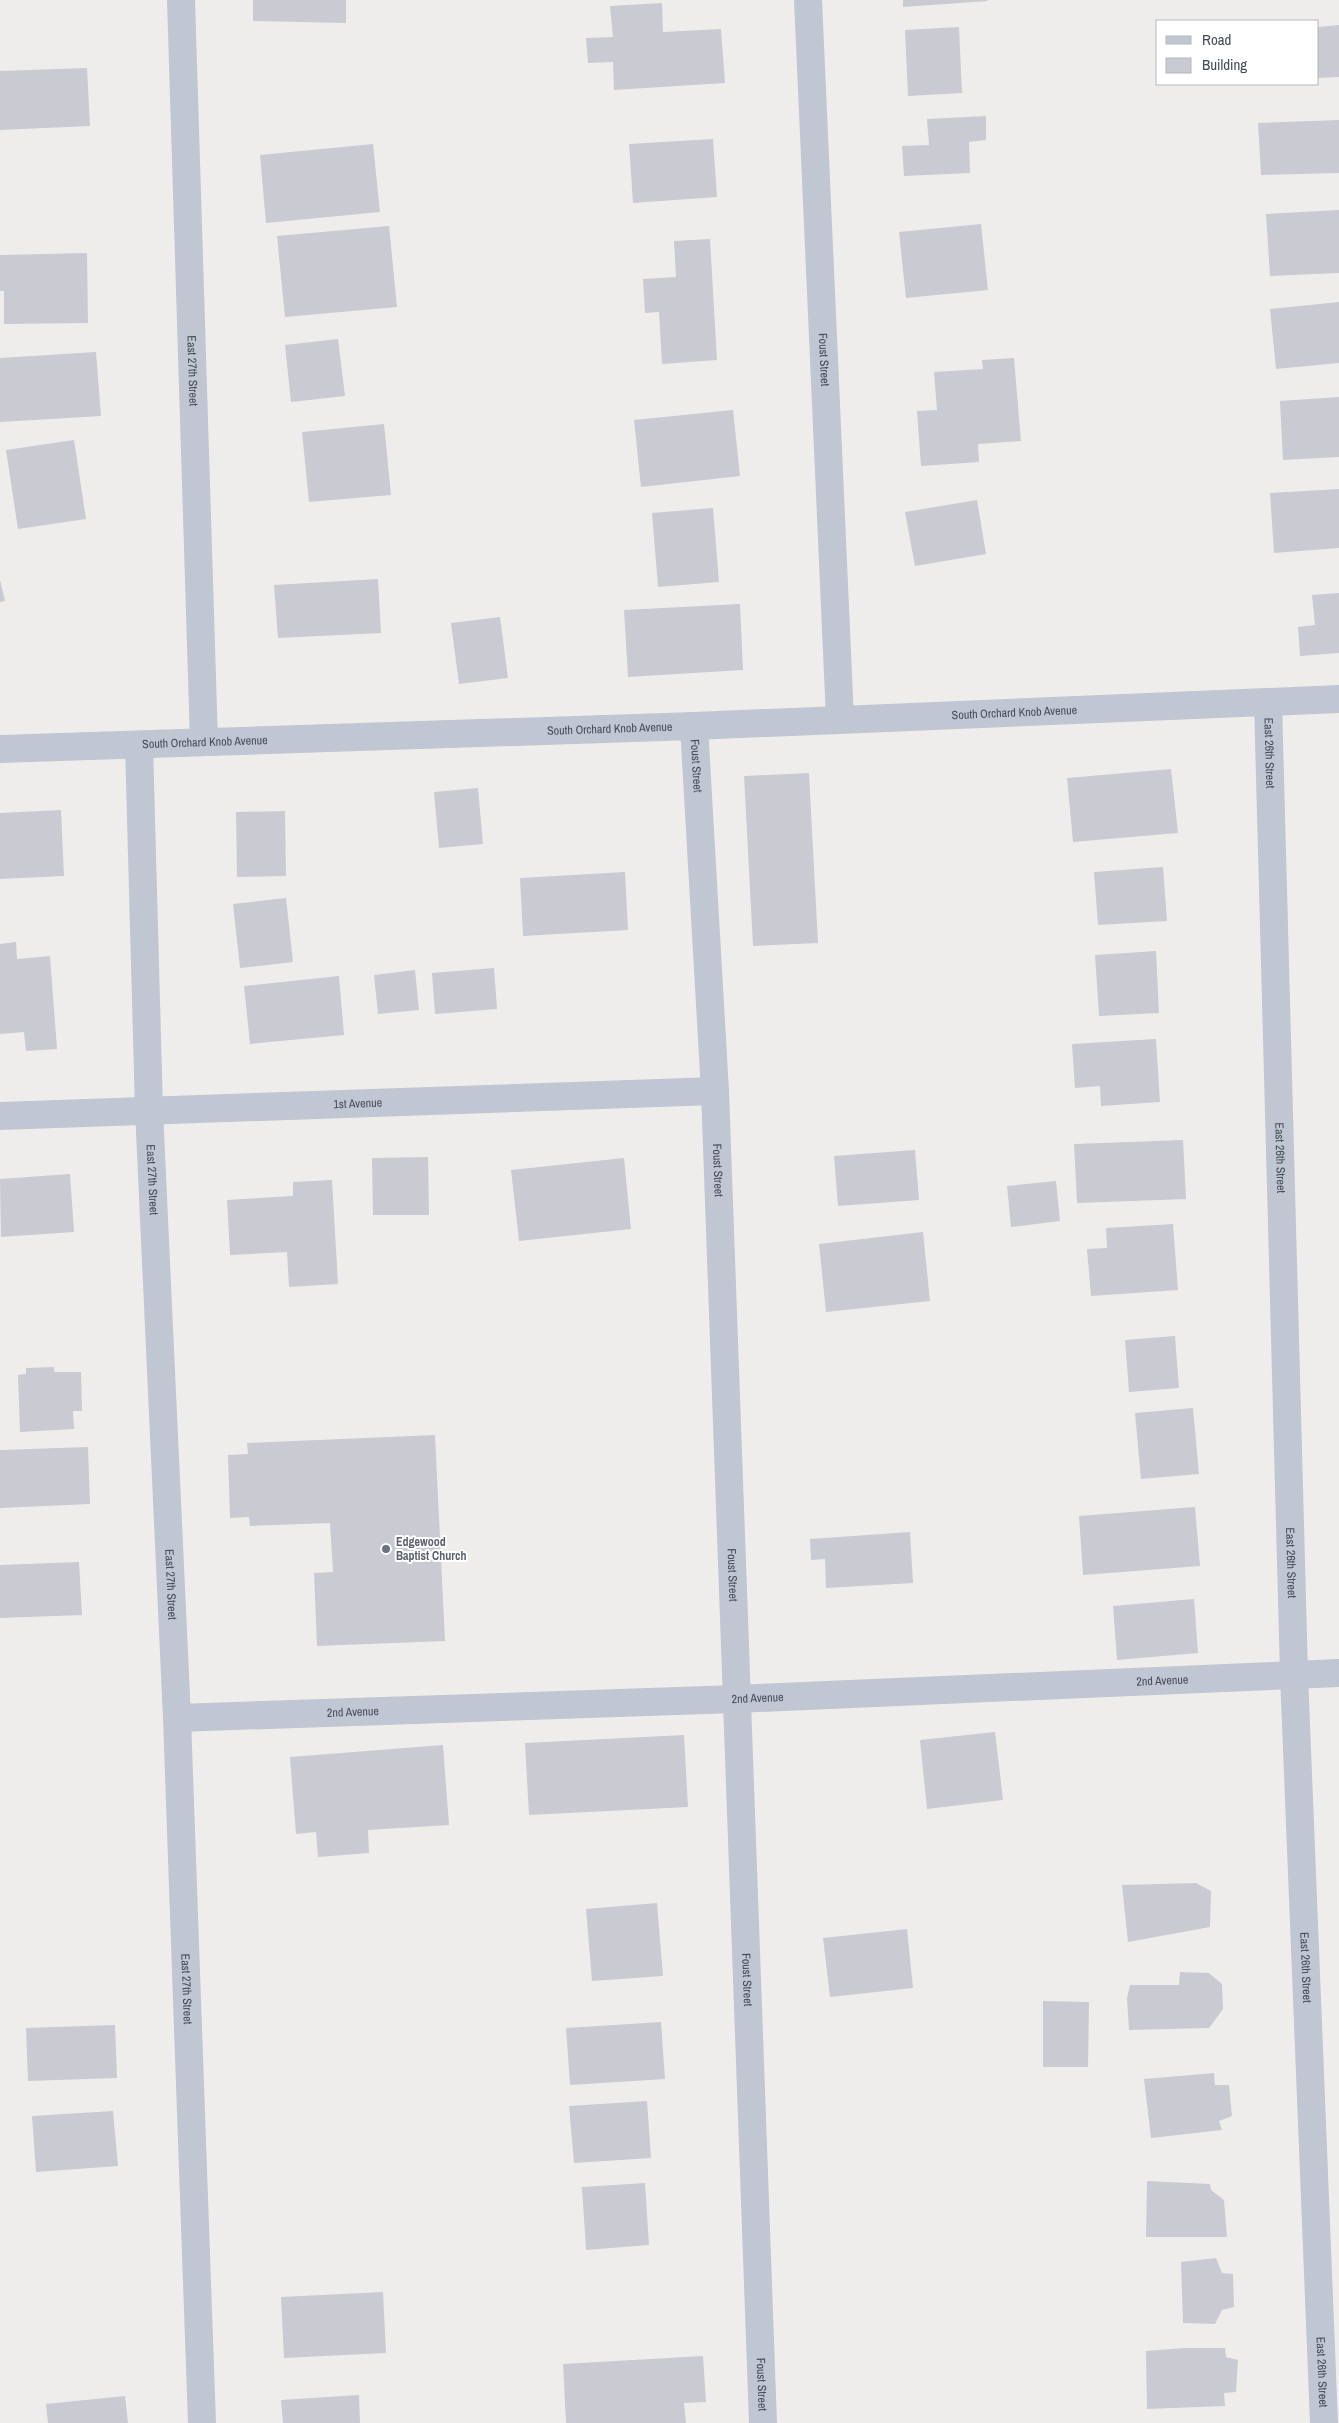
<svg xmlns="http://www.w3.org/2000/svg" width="1339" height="2423" viewBox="0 0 1339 2423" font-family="'Archivo Narrow',sans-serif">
	<rect width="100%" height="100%" fill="#efedec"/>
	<path fill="#c9cad2" d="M253,0H346V23L253,21Z
		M903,0H987L988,1L903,7Z
		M662,3L663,32L721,29L725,83L614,90L613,62L588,63L586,38L613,37L610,6Z
		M1339,25V77L1318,78V27Z
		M959,27L962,93L908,96L905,30Z
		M87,68L90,126L0,130V71Z
		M986,116V140L969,142L970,173L904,176L902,146L929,145L927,119Z
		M1339,120V173L1261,175L1258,123Z
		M713,139L717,197L633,203L629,144Z
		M373,144L380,212L266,223L260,155Z
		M1339,210V273L1270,276L1266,214Z
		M981,224L988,290L906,298L899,232Z
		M389,226L397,307L285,317L277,236Z
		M710,239L717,360L662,364L659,312L645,313L643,279L676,277L674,241Z
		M87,253L88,323L4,324V291H0V255Z
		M1339,302V363L1276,369L1270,309Z
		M338,339L345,396L291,402L285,345Z
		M96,352L101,416L0,422V358Z
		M1014,358L1021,441L978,444L979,462L921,466L917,411L937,410L934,372L983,369L982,360Z
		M1339,397V457L1283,460L1280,401Z
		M733,410L740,476L641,487L634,420Z
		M384,424L391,495L309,502L302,432Z
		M74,440L86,519L18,529L6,450Z
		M1339,489V548L1274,553L1270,493Z
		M977,500L986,554L915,566L905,512Z
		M713,508L719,582L658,587L652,513Z
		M378,579L381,633L278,638L274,585Z
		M0,580L5,601L0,602Z
		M1339,593V653L1300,656L1298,627L1315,625L1312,595Z
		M740,604L743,670L628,677L624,610Z
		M500,617L508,678L459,684L451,623Z
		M1171,769L1178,833L1073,842L1067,778Z
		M809,773L818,943L753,946L744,776Z
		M478,788L483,844L439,848L434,792Z
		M61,810L64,876L0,879V813Z
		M285,811L286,876L237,877L236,812Z
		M1163,867L1167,921L1098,925L1094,872Z
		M625,872L628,930L523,936L520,878Z
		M286,898L293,962L240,968L233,904Z
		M16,942L17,959L50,956L57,1049L26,1051L24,1032L0,1034V944Z
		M1156,951L1159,1013L1099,1016L1095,955Z
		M494,968L497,1009L435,1014L432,973Z
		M415,970L419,1010L378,1014L374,975Z
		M339,976L344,1035L250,1044L244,986Z
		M1156,1039L1160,1102L1101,1106L1100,1086L1075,1088L1072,1044Z
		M1183,1140L1186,1199L1077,1203L1074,1144Z
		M915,1150L919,1200L838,1206L834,1156Z
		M428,1157L429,1215H373L372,1158Z
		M624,1158L631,1229L519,1241L511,1170Z
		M70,1174L74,1232L1,1237L0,1179Z
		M332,1180L338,1284L289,1287L287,1252L230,1255L227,1200L293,1196V1182Z
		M1056,1181L1060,1221L1011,1227L1007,1186Z
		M1173,1224L1178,1290L1091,1296L1087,1249L1107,1248L1106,1228Z
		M923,1232L930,1301L826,1312L819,1244Z
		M1175,1336L1179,1388L1129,1392L1125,1340Z
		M54,1367V1372H81L82,1411H73L74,1429L20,1432L18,1375L26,1374V1368Z
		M1193,1408L1199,1474L1141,1479L1135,1413Z
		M435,1435L445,1641L317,1646L314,1573L333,1572L330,1523L250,1526L249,1517L230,1518L228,1455L248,1454L247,1443Z
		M88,1447L90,1504L0,1508V1450Z
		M1195,1507L1200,1566L1083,1575L1079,1516Z
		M910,1532L913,1583L826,1588L825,1559L811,1560L810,1539Z
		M79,1562L82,1615L0,1618V1565Z
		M1194,1599L1198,1653L1117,1660L1113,1606Z
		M995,1732L1003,1800L927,1809L920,1740Z
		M684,1735L688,1807L529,1815L525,1743Z
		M443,1745L449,1825L368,1830L369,1853L318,1857L316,1832L296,1834L290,1757Z
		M1196,1883L1211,1891L1210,1927L1128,1942L1122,1885Z
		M657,1903L663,1976L592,1981L586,1909Z
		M907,1929L913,1988L830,1997L823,1938Z
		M1180,1972L1209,1973L1222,1984L1223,2009L1209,2028L1129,2030L1127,1998L1130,1985H1179Z
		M1043,2001L1089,2002L1088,2067H1043Z
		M661,2022L665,2079L570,2085L566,2028Z
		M115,2025L117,2078L28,2081L26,2028Z
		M1214,2073L1215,2085H1229L1232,2116L1219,2121L1222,2130L1151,2138L1144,2079Z
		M647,2101L651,2158L574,2163L569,2106Z
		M113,2111L118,2166L36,2172L32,2116Z
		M1147,2181L1210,2184L1211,2190L1224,2200L1227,2237H1146Z
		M645,2183L649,2245L586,2250L582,2187Z
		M1216,2258L1222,2273L1233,2274L1234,2307L1222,2310L1215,2324L1183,2323L1181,2262Z
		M383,2292L386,2353L284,2358L281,2297Z
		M1184,2348H1225L1226,2357L1238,2360L1236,2392L1224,2393L1225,2406L1147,2409L1146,2351Z
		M703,2356L706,2402L684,2403L686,2423H566L563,2364Z
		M359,2395L360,2423H283L281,2400Z
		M125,2396L128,2423H48L46,2404Z"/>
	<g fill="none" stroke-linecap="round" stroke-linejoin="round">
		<g stroke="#c0c6d2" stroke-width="28">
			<path id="s1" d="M181,0L204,742"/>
			<path id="s2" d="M808,0L840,719"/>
			<path id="s3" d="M1268,702L1294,1674L1324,2423"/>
			<path id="s4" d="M694,726L715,1091L763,2423"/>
			<path id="s5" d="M139,745L149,1110L177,1718L202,2423"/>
			<path id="s6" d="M0,749L694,726L1339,699"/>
			<path id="s7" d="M0,1116L715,1091"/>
			<path id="s8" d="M177,1718L736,1699L1339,1673"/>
		</g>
	</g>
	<circle fill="#6b7280" stroke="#fff" stroke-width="2" cx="386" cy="1549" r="5"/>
	<g text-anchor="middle" stroke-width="4" stroke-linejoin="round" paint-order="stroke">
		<g font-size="12" fill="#454c59" stroke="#fff">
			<text dy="4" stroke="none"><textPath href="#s2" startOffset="360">Foust Street</textPath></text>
			<text dy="4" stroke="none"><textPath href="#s1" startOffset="371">East 27th Street</textPath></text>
			<text dy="4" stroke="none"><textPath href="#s6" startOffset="1015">South Orchard Knob Avenue</textPath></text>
			<text dy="4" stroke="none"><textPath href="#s6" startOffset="610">South Orchard Knob Avenue</textPath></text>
			<text dy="4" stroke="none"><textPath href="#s6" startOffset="205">South Orchard Knob Avenue</textPath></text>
			<text dy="4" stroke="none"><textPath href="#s3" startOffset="51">East 26th Street</textPath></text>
			<text dy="4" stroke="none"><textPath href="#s4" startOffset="40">Foust Street</textPath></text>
			<text dy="4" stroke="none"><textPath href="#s7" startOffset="358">1st Avenue</textPath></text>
			<text dy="4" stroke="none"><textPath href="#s3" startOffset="456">East 26th Street</textPath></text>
			<text dy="4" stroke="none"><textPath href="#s4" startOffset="445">Foust Street</textPath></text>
			<text dy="4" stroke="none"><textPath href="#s5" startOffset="435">East 27th Street</textPath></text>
			<text dy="4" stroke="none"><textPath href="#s3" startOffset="861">East 26th Street</textPath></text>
			<text dy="4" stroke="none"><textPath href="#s4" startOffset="850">Foust Street</textPath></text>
			<text dy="4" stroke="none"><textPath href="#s5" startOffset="840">East 27th Street</textPath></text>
			<text dy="4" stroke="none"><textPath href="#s8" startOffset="986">2nd Avenue</textPath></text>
			<text dy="4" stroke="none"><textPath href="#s8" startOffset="581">2nd Avenue</textPath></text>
			<text dy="4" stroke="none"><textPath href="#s8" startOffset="176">2nd Avenue</textPath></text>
			<text dy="4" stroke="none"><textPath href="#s3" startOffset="1266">East 26th Street</textPath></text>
			<text dy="4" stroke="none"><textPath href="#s4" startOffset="1255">Foust Street</textPath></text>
			<text dy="4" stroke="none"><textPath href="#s5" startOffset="1245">East 27th Street</textPath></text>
			<text dy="4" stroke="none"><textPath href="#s3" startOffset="1671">East 26th Street</textPath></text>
			<text dy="4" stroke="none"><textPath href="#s4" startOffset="1660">Foust Street</textPath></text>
		</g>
		<g font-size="12" font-weight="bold" fill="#5b616d" stroke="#fff" text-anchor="start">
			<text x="396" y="1546">Edgewood<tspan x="396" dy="14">Baptist Church</tspan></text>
		</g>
	</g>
	<rect x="1156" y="20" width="162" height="65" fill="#ffffff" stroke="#b5b7bd"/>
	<rect x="1166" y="36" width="25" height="8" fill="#c0c6d2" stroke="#b5b7bd"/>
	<text x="1202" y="45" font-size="15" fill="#454c59">Road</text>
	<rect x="1166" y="58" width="25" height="15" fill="#c9cad2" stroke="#b5b7bd"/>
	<text x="1202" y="70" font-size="15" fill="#454c59">Building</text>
</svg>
